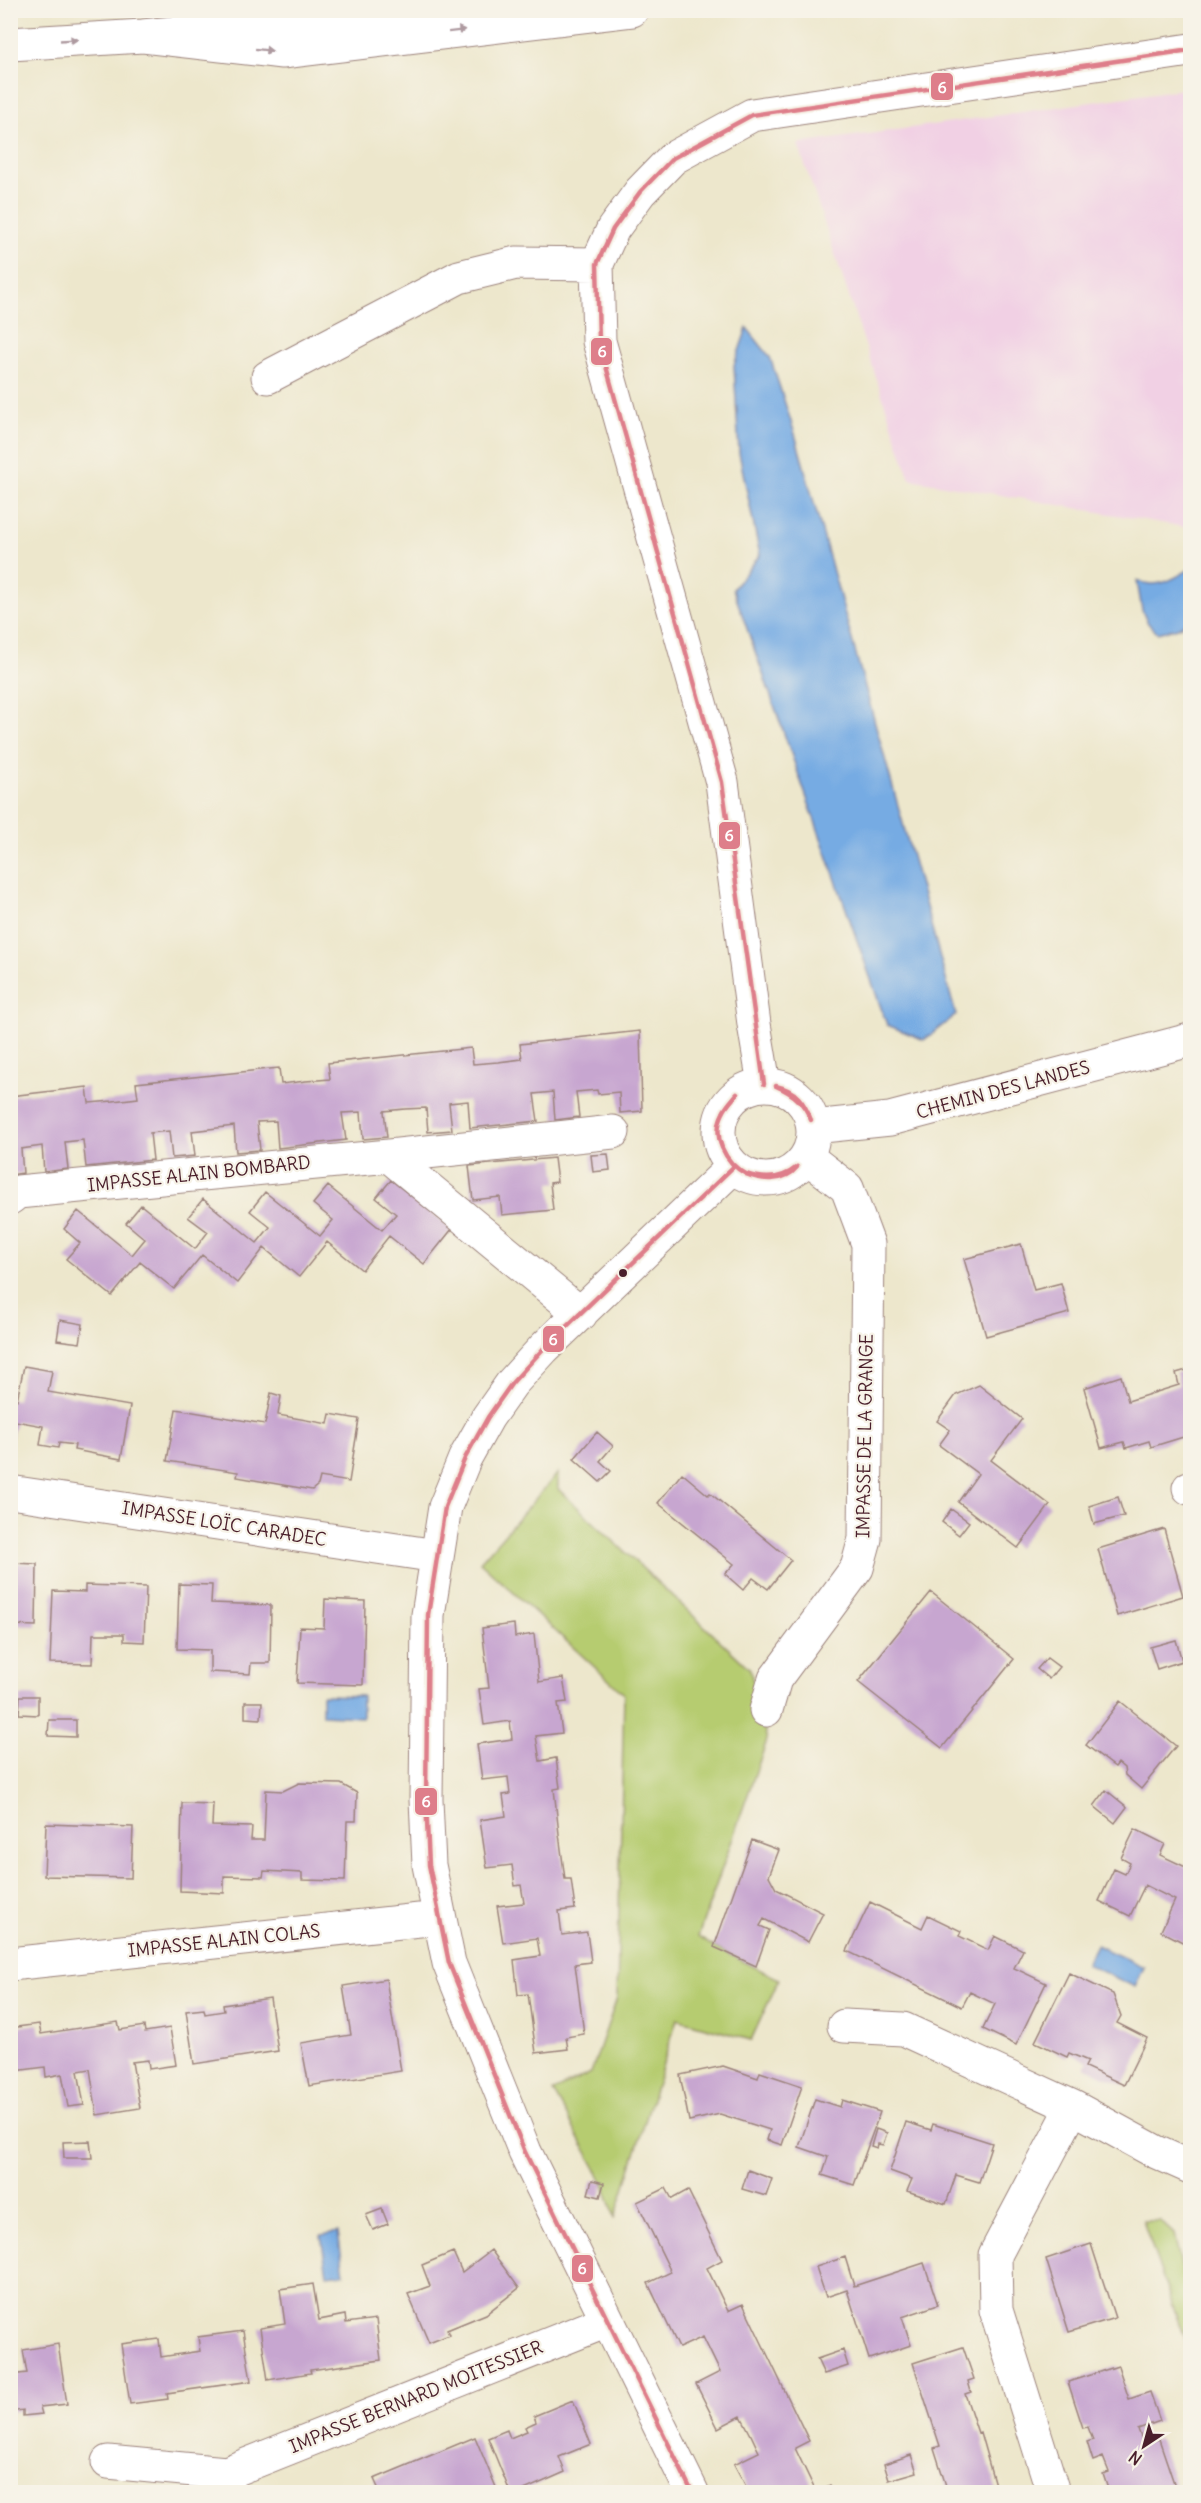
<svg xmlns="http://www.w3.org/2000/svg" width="1201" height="2503" viewBox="0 0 1201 2503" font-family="Delius,sans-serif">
	<rect width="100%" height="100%" fill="#f7f3e8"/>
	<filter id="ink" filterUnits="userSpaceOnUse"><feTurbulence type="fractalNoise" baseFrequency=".0167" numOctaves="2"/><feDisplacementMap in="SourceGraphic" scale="12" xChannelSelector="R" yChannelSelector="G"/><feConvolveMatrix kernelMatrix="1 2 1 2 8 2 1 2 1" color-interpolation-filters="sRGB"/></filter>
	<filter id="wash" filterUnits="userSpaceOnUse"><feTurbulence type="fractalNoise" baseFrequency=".008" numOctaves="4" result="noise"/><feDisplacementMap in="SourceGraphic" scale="24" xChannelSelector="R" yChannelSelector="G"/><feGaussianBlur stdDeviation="1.35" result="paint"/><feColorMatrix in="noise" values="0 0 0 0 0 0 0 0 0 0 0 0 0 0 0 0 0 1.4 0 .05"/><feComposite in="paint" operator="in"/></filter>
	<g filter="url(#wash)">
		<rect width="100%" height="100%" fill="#ede7cc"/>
		<path fill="#f1d0e4" d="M1190,88V528L910,479L798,144Z"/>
		<path fill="#b6cc70" stroke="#80764e" stroke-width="1.5" d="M558,1473V1489L750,1669L767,1740L698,1937L714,1947L779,1979L751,2040L677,2019L615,2218L604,2183L553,2091L591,2073L617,1998L624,1694L480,1562Z
			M1143,2221H1160L1174,2234L1183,2274L1190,2272V2355Z"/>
		<path fill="#76abe3" stroke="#606587" stroke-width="1.5" d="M747,328L770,357L795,434L956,1015L924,1040L887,1025L733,589L760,555L739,453L734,365Z
			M1190,569V619L1178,628L1157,633L1147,622L1142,610L1137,581C1158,589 1172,580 1190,569Z
			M322,1695L362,1696V1717L322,1715Z
			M1096,1945L1144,1967L1135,1987L1086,1964Z
			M338,2232L344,2273L327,2275L321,2235Z"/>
		<g id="blocks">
			<path fill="#c7a6d0" d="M640,1031L642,1111L620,1113L619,1092L598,1094L597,1090L576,1092L579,1117L555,1120L553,1092L534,1094L538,1121L470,1128L468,1101L449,1103L452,1130L428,1132L426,1108L405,1109L384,1111L387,1137L363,1139L361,1112L342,1113L346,1140L278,1148L276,1121L257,1122L260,1150L236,1152L234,1126L192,1131L195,1156L172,1158L169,1131L150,1133L153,1160L86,1167L83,1140L65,1142L68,1169L44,1172L42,1146L21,1149L23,1173L10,1175V1096L87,1087L89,1103L113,1101L138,1098L136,1083L279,1068L281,1084L306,1081L330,1079L328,1063L471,1048L473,1064L498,1062L522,1059L520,1044Z
				M608,1154L610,1170L593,1172L591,1155Z
				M554,1158L557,1182L550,1183L553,1210L502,1215L500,1197L473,1200L469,1166Z
				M391,1180L452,1229L424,1264L389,1236L362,1270L327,1242L299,1277L264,1248L237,1283L202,1255L174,1289L140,1262L112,1296L66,1259L80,1243L64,1229L78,1211L132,1255L145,1239L126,1223L141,1205L195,1249L208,1232L188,1217L203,1199L257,1243L270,1227L250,1211L265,1192L320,1236L333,1220L313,1204L328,1186L382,1230L396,1214L376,1198Z
				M1021,1244L1034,1290L1061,1283L1069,1313L986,1336L964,1259Z
				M60,1320L83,1324L80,1343L57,1340Z
				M24,1366L52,1371L48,1392L130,1406L121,1459L74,1450L75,1445L59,1443L58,1448L40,1445L43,1426L16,1421L10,1444V1399L17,1400Z
				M1190,1369V1412H1187L1190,1435L1151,1447L1149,1441L1126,1448L1124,1442L1101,1448L1084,1388L1121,1376L1128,1401L1179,1385L1176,1373Z
				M979,1385L1022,1419L991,1460L1050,1505L1018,1548L958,1502L978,1474L939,1445L950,1430L937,1421L956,1395Z
				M271,1393L281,1396L278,1415L328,1424L330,1414L359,1419L349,1482L320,1477L318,1485L312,1490L237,1477L238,1472L167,1461L176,1409L265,1424Z
				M597,1432L613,1446L600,1461L611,1471L600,1482L574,1459Z
				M682,1473L708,1495L710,1493L791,1560L768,1589L753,1578L743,1590L725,1574L734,1564L658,1503Z
				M1118,1497L1124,1516L1094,1524L1089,1506Z
				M951,1509L969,1522L959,1535L942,1522Z
				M1164,1529L1183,1596L1117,1616L1098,1549Z
				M10,1563L37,1564L36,1626L10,1625Z
				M179,1584L212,1585L211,1603L271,1605L270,1663H251L250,1674L210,1672V1650L177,1649Z
				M85,1585L146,1587L144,1642L124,1641V1634H93L92,1664L50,1663L53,1591L85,1592Z
				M931,1592L1014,1659L942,1748L858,1682Z
				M325,1599L365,1601L363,1685L297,1683L300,1627L324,1628Z
				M514,1624L515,1637L534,1634L539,1682L563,1678L567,1702L558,1703L562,1733L536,1736L540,1761L556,1758L560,1788L554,1789L559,1834L565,1879H571L575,1909L559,1911L562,1935L587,1932L591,1962L575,1964L584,2034L566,2037L568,2049L536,2053L528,1994L518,1995L514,1960L540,1956L537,1938L503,1943L497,1906L524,1903L521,1885L515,1886L512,1865L487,1868L480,1820L506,1816L503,1795L510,1794L508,1777L482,1780L477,1744L512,1739L510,1721L484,1725L479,1689L489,1688L482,1628Z
				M1176,1640L1182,1661L1157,1669L1150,1647Z
				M1047,1658L1059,1667L1049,1679L1037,1669Z
				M20,1696H38V1715L19,1714Z
				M1120,1701L1176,1746L1141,1789L1125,1775L1124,1768L1118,1763L1115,1767L1086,1745Z
				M245,1702H262L261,1719L245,1718Z
				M49,1720H76V1737L48,1736Z
				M299,1783L341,1784L357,1793L356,1821H347L345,1881L302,1880V1873L264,1871L263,1877L224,1876V1893L180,1891L182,1803L213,1804L212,1826L252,1827L251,1840H264L266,1790L283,1791Z
				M1106,1790L1127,1807L1115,1823L1094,1806Z
				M46,1824L133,1827L131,1878L44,1876Z
				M1135,1829L1165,1844L1160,1855L1190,1869V1946L1161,1931L1175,1900L1145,1885L1130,1916L1099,1901L1114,1869L1125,1874L1130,1863L1121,1858Z
				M752,1840L779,1850L769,1876L776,1889L823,1913L808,1942L764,1919L760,1926L769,1930L756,1966L714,1947Z
				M870,1902L922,1928L928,1915L961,1931L959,1936L988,1950L995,1936L1023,1950L1014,1968L1046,1983L1016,2045L983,2029L995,2004L970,1992L962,2007L847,1951Z
				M1069,1973L1113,1994L1121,2016L1117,2023L1147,2038L1124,2085L1085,2067L1088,2061L1069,2053L1067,2057L1035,2042Z
				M386,1979L401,2071L309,2086L301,2043L351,2035L343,1986Z
				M270,1998L278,2051L194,2064L186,2011L204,2009L205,2014L224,2011L223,2005Z
				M118,2022L120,2030L144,2026L145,2032L170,2028L176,2065L149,2069L148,2060L132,2062L140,2108L97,2115L90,2069L78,2071L84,2105L68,2107L62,2074L46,2077L45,2067L15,2071L10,2078V2028L39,2024L41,2034Z
				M723,2066L758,2078L760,2072L802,2086L782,2145L767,2140L770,2130L720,2114L689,2121L680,2075Z
				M12,2090L15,2110L10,2111V2091Z
				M815,2099L840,2107L842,2100L880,2112L854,2185L822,2175L828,2157L799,2147Z
				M906,2122L931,2130L933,2124L992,2143L979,2182L956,2175L946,2204L907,2191L912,2179L890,2171Z
				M876,2129L887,2133L883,2145L878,2144L877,2148L871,2146Z
				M90,2141L92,2158H64L63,2142Z
				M748,2170L772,2179L766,2196L742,2189Z
				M592,2180L604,2183L600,2197L588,2194Z
				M666,2188L672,2199L688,2190L722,2260L707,2268L728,2311L743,2304L756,2331L809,2441L795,2448L816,2492L830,2485L834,2492H749L734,2464L759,2452L751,2435L741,2416L718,2428L696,2384L720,2372L703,2337L679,2348L648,2283L671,2272L637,2202Z
				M382,2209L388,2224L373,2230L366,2215Z
				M1091,2244L1115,2318L1069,2332L1046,2259Z
				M491,2250L519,2288L486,2314L447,2330L449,2335L429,2343L408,2294L430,2286L422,2265L453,2252L462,2272Z
				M845,2257L854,2286L924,2263L938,2305L902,2317L911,2345L869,2359L847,2290L826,2297L816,2267Z
				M313,2284L319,2320L345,2315L346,2323L376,2319L381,2360L310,2370L311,2373L268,2380L260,2328L285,2324L280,2289Z
				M243,2331L251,2381L167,2393L168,2399L130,2404L121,2344L159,2339L161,2357L200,2351L198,2337Z
				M58,2344L67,2404L40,2407L42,2414L23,2416V2410L10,2412V2375L27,2373L23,2350Z
				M963,2347L974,2379L968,2381L971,2392L965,2394L978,2433L980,2432L997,2492H948L934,2448L940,2446L913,2363Z
				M843,2350L848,2366L824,2374L817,2359Z
				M1118,2366L1129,2399L1150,2392L1160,2421L1138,2429L1143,2443L1159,2439L1177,2492H1109L1103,2474L1109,2472L1103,2457L1093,2461L1087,2442L1093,2440L1088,2427L1083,2428L1068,2382Z
				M573,2400L591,2444L559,2457L565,2472L524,2490L525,2492H510L488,2438L507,2430L510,2438L527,2431L525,2427L536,2422L534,2416Z
				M475,2437L498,2492H380L374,2479Z
				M10,2453L14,2467L12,2480H10Z
				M911,2455L917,2472L889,2480L884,2464Z"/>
		</g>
	</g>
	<g filter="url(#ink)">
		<use href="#blocks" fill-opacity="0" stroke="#9c837c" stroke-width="1.5"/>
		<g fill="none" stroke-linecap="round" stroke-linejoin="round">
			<defs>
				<path id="minor" d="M268,377L459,277L516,263L597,264
					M764,1084L754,1024L722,782L599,341L597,264L613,229L640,192L673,158L752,115L1190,50
					M719 1132a47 47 0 1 1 94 0a47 47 0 1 1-94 0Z
					M813,1127L890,1119L1190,1040
					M389,1156L613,1132
					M10,1198L18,1192L389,1156L581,1314
					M1189,1488H1190
					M10,1492L437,1556
					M766,1710L775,1679L857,1568L865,1539L868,1244L847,1188L807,1157
					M10,1964L438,1918
					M844,2026L903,2029L1073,2107
					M108,2462L226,2473L607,2321
					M692,2492L525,2152L449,1963L429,1865L426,1800L428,1615L445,1507L465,1458L488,1417L512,1383L544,1348L733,1167
					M1053,2492L996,2310L995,2255L1073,2107L1154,2151L1190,2167"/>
				<path id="highway" d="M143,36L282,52L632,10
					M10,44L143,36L412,10"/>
			</defs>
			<use href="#minor" stroke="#9c837c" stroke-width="35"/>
			<use href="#highway" stroke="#9c837c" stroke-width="35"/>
			<use href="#minor" stroke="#fff" stroke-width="33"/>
			<use href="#highway" stroke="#fff" stroke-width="33"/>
			<defs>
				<path id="bus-1" d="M764,1084L722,782L599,341L597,264L613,229L640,192L673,158L752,115L1190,50
					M776,1086C796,1090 804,1102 811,1120
					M776,1086C794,1094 804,1102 811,1120
					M737,1094C732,1100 726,1106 723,1113C711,1136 725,1163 746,1174
					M746,1174C764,1180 782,1180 797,1167
					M746,1174C762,1181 785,1182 797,1167
					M692,2492L525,2152L449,1963L429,1865L426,1800L428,1615L445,1507L465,1458L488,1417L512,1383L544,1348L733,1167"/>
			</defs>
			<use href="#bus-1" stroke="#f7f3e8" stroke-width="9"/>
			<use href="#bus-1" stroke="#de7e8a" stroke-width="4.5"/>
		</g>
		<defs><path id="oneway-solid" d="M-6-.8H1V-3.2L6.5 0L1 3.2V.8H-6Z" transform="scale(1.5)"/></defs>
		<g fill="#ae9aa0">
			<use href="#oneway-solid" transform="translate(457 31) rotate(-7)"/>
			<use href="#oneway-solid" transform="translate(69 40) rotate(-3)"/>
			<use href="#oneway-solid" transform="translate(264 50) rotate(7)"/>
		</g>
	</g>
	<circle fill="#4a1f2b" stroke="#f7f3e8" stroke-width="2" cx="623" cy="1273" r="5"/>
	<g text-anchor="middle" stroke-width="4.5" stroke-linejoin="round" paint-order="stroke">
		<g font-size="18" fill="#4a1f2b" stroke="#f7f3e8">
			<text transform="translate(1003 1090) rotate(-15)" y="6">CHEMIN DES LANDES</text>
			<text transform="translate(199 1174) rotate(-6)" y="6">IMPASSE ALAIN BOMBARD</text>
			<text transform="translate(865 1436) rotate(-89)" y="6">IMPASSE DE LA GRANGE</text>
			<text transform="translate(224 1524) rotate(9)" y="6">IMPASSE LOÏC CARADEC</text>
			<text transform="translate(224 1941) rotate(-6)" y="6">IMPASSE ALAIN COLAS</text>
			<text transform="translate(416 2397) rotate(-22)" y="6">IMPASSE BERNARD MOITESSIER</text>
		</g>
	</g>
	<g stroke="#f7f3e8" stroke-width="2">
		<rect x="930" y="72" width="24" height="29" rx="6" fill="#de7e8a"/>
		<rect x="590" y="337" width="23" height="29" rx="6" fill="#de7e8a"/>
		<rect x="718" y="821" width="23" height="29" rx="6" fill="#de7e8a"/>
		<rect x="542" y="1325" width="23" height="28" rx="6" fill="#de7e8a"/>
		<rect x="414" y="1787" width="24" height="29" rx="6" fill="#de7e8a"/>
		<rect x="571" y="2254" width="23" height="29" rx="6" fill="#de7e8a"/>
	</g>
	<g font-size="16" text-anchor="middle" font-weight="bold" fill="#fff">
		<text x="942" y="93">6</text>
		<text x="602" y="357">6</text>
		<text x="729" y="841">6</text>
		<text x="553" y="1345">6</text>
		<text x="426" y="1807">6</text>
		<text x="582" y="2274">6</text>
	</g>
	<rect width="1201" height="2503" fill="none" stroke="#f7f3e8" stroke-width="36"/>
	<g transform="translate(1144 2446) rotate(216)" stroke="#f7f3e8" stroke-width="4.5" paint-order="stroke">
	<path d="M0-4.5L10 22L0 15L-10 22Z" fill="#4a1f2b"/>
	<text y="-9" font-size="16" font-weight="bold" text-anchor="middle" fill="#4a1f2b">N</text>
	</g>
</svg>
